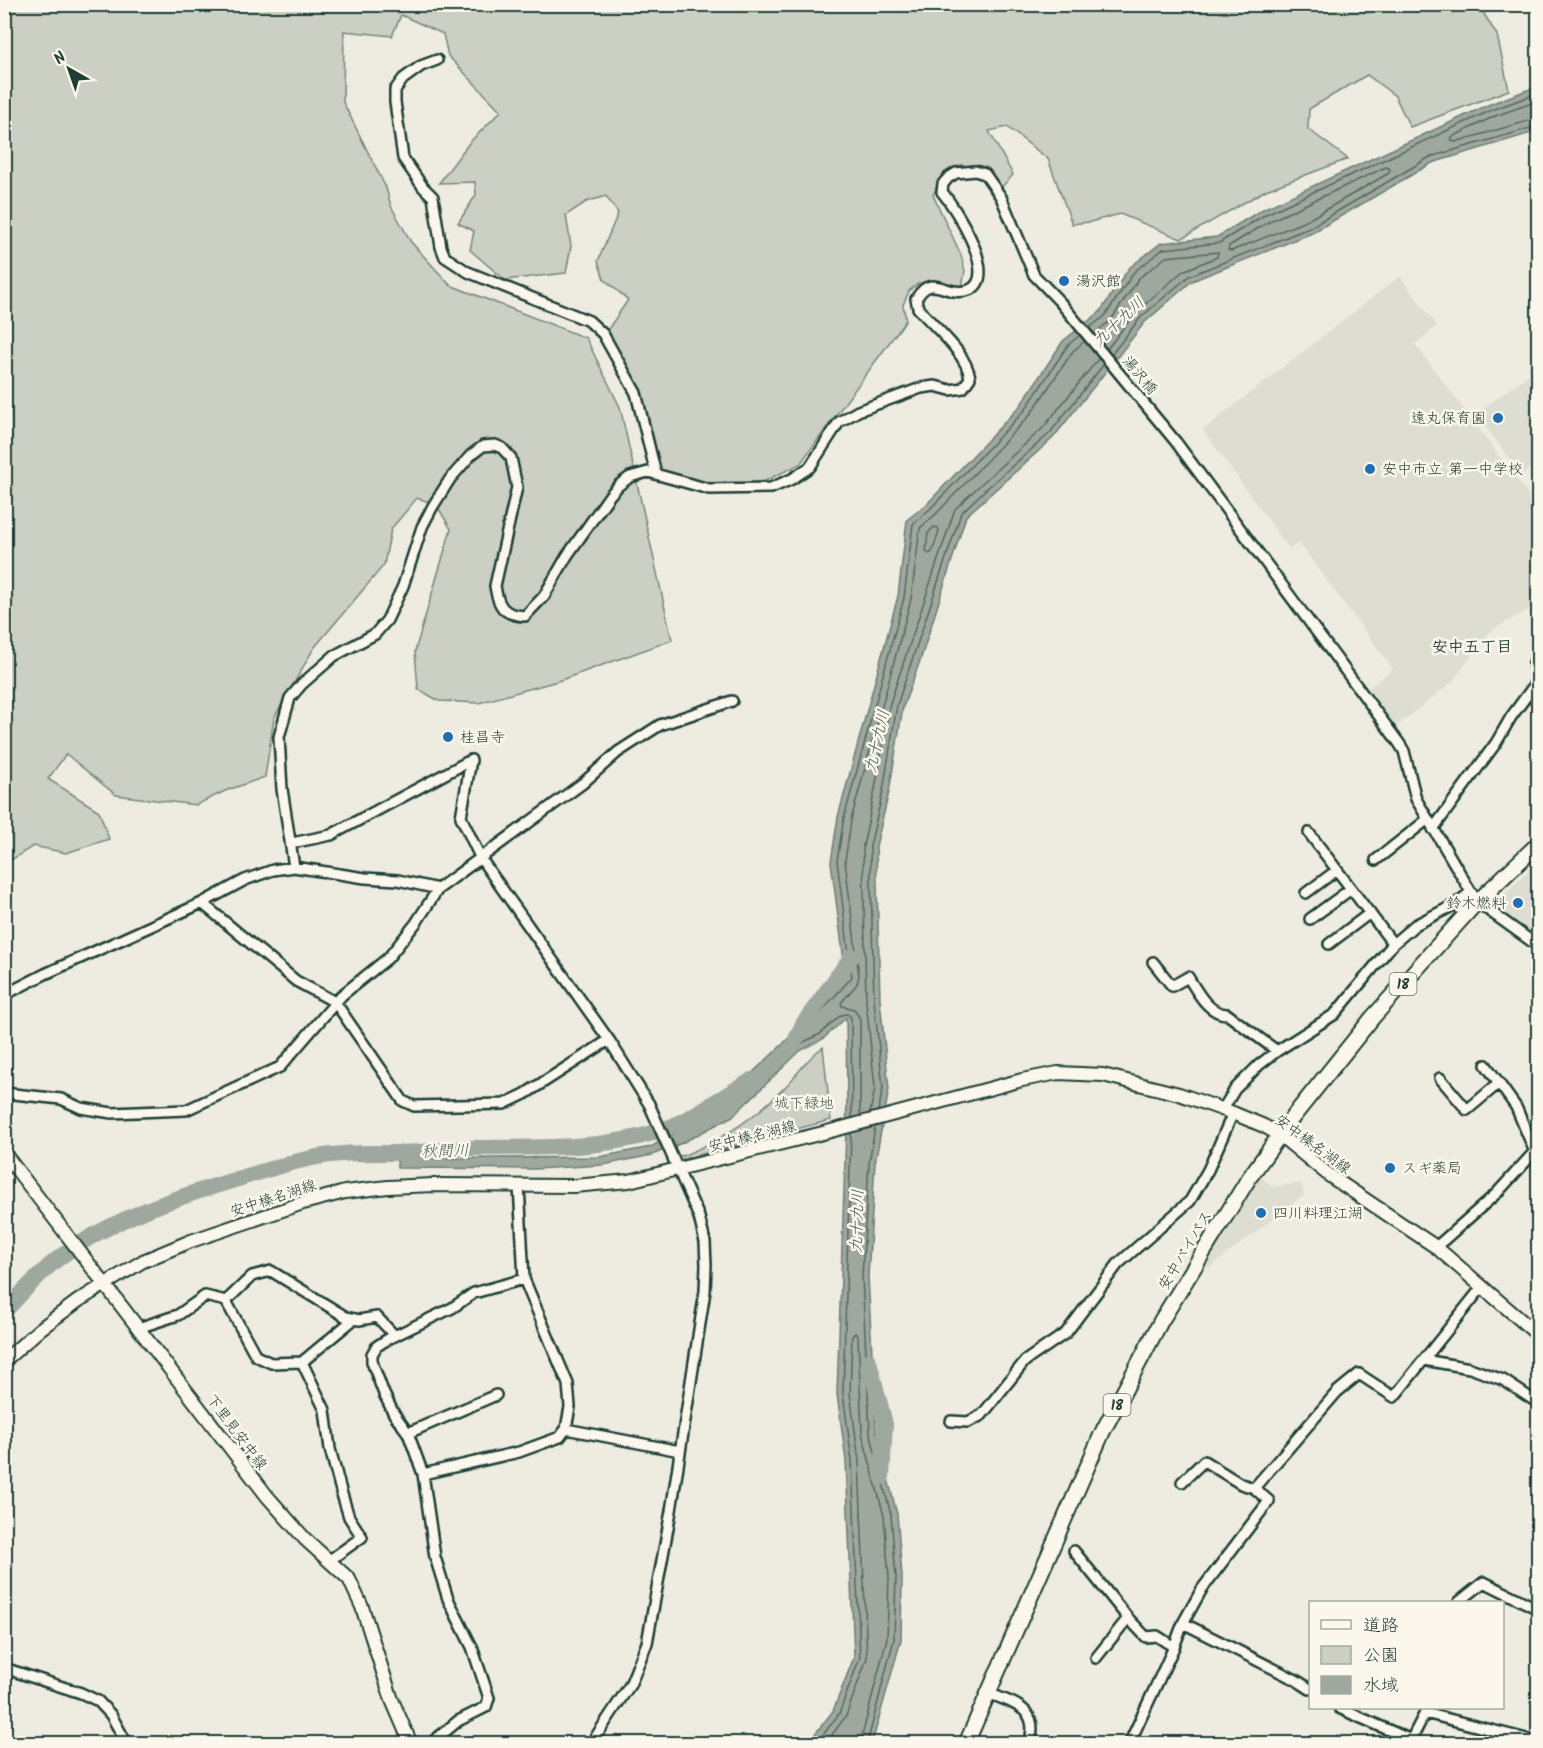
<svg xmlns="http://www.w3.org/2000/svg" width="1543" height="1748" viewBox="0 0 1543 1748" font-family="Kalam,'Klee One',sans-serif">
	<rect width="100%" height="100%" fill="#eeece1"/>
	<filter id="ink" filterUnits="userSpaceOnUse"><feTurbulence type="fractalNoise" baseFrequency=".0167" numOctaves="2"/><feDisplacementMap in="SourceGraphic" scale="12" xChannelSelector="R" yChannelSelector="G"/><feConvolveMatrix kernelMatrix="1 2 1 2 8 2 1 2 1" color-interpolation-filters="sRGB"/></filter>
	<g filter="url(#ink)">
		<path fill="#ddddd2" d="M1400,276L1437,326L1415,344L1538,508V599L1530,609L1490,631L1452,682L1392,730L1363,692L1393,669L1299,543L1289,549L1203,430Z
			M1533,371L1538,378V462L1522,475L1476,414Z
			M1538,862V943L1494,910L1502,896Z
			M1261,1177L1272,1187L1301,1183L1304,1195L1209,1268L1203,1263Z"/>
		<path fill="#cbcfc4" stroke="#75867c" stroke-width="1.5" d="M1478,4L1497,35L1509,90L1410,127L1395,96L1367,75L1309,109L1308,129L1348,159L1266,190L1181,239L1120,214L1090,222L1072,224L1048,159L1007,127L989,131L1013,175L999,190L979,167L961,165L941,176L933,195L961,255L965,271L962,287L954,292L931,282L919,283L909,291L903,305L906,320L800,464L765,481L729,487L691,485L664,474L654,461L630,388L606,332L628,300L604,279L598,261L618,213L606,196L586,202L566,215L571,246L566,273L505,280L470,250L474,231L458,223L476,195L475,182L439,183L469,143L501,111L448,56L443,34L401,15L392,36L344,31L343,102L386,188L391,206L411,242L450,285L586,338L620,407L672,640L561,680L479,703L439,701L418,689L415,651L451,529L436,504L417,498L391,529L384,565L314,648L274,718L265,777L225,791L196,805L116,795L66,754L48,779L99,811L109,839L66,853L33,846L5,864V5Z
			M823,1047L831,1120L679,1160L677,1155L682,1156C722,1140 759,1115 788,1084C800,1071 808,1057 823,1047Z"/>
		<path fill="#9fa89f" stroke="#6c7d74" stroke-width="1.5" d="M1538,86V131L1432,163L1312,233L1192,281L1145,322L1053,438L966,516L921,658L903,707L889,792L876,846L880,1000L889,1089L875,1163L868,1276L876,1432L897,1514L902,1576L901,1640L872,1743H808L833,1711L854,1657L846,1461L837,1394L847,1101L846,1018L823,1039L800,1051L733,1116L682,1143L652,1155L603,1165L535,1169L397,1168V1159L599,1157L651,1147L712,1111L783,1044L846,976L831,862L838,817L898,596L907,520L927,504L1020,406L1063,341L1100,312L1129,268L1161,243L1217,237L1263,209L1490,104Z"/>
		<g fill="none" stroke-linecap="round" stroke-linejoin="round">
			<path stroke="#52685f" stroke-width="1.5" d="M1538,101L1495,116L1452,137L1451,140L1455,142L1538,118
				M1386,167L1390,169L1389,173L1306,221L1231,251L1228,250L1229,246L1270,221Z
				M1089,328L1105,316L1134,272L1163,249L1219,243L1266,214L1492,110L1538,93
				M1094,334L1111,320L1139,278L1166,257L1218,252L1217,257L1183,271L1136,312L1107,349
				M1111,355L1141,317L1189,276L1309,228L1430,157L1538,126
				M934,527L938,528L939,531L932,552L929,554L926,551L928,533Z
				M878,1111L883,1089L874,1000L870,846L883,791L897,705L961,513L986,489L1049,434L1104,364
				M870,1113L875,1088L866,1001L863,846L875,789L890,703L955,509L981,484L1043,428L1099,358
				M860,1116V1019L854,1009L842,1006L841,1003L857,984L859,976L845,861L851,820L911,599L920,528L936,514L1030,415L1073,351L1085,341
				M852,1118L851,1017L847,1014L841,1015L820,1034L798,1045L794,1042L852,977L837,861L844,818L904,598L913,524L931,508L1025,410L1068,345L1080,335
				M816,1744L839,1714L860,1657L852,1461L843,1393L851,1133
				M825,1744L846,1716L867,1658L859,1461L850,1393L852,1336L855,1333L858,1336L862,1433L884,1516L889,1577L887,1638L860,1744
				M867,1744L894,1639L896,1577L891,1515L870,1432L862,1276L869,1163L875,1127"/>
			<path stroke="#9fa89f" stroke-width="16" d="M796,1039L803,1024L852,956
				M4,1312C22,1293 39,1273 59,1258C112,1218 178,1197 241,1178C274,1168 307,1156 342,1154C367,1152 393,1154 419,1152C437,1151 455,1148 473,1148C537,1147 609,1151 670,1127C689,1119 706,1107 725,1096C734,1090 743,1086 752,1080
				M869,1361L885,1424L882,1477"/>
			<defs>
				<path id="minor" d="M437,60L421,66L403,79L395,90V102L403,158L423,187L433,197L441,247L445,257L468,272L589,321L603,334L636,393L656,474
					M1537,368L1538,367
					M471,760L461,817L481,859L609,1040L649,1104L699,1217L705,1242L706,1265L705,1291L671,1511L647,1643L630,1685L591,1744
					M1433,829L1496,743L1511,717L1533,687L1536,681L1534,663L1538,651
					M1309,833L1393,944
					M292,843L331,835L471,760
					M1376,860L1428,819
					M294,867L282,789L279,737L290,698L302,684L334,656L375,634L387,620L403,586L422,527L433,506L450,479L471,455L483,446L495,445L502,448L511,458L517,487L495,586C498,606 503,615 525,616L544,596L567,556L610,495L619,485L630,477L648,472L709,489L771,488L792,479L810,467L839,422L858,411L921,388L935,386L950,390L963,388L970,378C967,353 934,327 918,308L916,299C932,271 946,298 969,290C1001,278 954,206 942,192L943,184L948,178L956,173L975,171L985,174L1001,197L1034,275L1060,302L1176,442L1399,743L1404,751L1416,799L1477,902L1538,946
					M1306,893L1337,870
					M202,903L296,981L335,1002L403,1101L414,1106L504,1104L525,1094L609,1040
					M1310,919L1351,889
					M1329,944L1370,913
					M1153,962L1172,986L1188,977C1197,991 1208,1014 1227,1014L1277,1051
					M4,995L45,974L202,903L245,880L273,870L294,867L365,878L398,880L438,889
					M1486,1065L1516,1107L1535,1152
					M1440,1078L1467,1110L1499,1083
					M4,1093L61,1099L81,1108L112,1113L186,1110L280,1067L342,995L388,958L416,923L438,889L583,783L618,752L660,725L732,701
					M1223,1109L1235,1089L1259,1065L1277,1051L1335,1014L1393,944L1415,925L1454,905L1471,892
					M1436,1247L1497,1193L1538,1148
					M226,1301L252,1276L271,1271L346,1317L359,1320L377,1317L395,1336
					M138,1328L178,1315L205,1296L226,1301L256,1356L271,1363L302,1362L325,1410L330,1449L341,1491L349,1517L362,1537L330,1560
					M1424,1360L1470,1368L1503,1380L1538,1403
					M302,1362L354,1319
					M951,1421L968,1422L982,1415L1025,1361L1066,1333L1118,1264L1190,1201L1208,1170L1233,1113
					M566,1429L680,1451
					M408,1433L496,1395
					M423,1474L519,1452L560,1437L566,1429L570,1407L568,1384L524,1279L519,1185
					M1182,1482L1204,1461L1241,1484L1254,1488
					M1074,1551L1128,1618L1146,1637L1157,1636L1174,1647
					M1459,1602L1484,1582L1538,1609
					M1183,1623L1296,1680L1310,1689
					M1096,1658L1128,1618
					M4,1668L81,1693L98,1701L111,1715L127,1744
					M988,1693C1015,1704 1041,1709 1029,1744
					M1339,1708L1411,1740
					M430,1744L458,1721L486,1707L489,1698L472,1647L448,1599L435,1557L423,1474L408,1433L394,1414L384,1394L372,1362V1354L377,1346L388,1339L452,1308L474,1293L524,1279
					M1129,1744L1174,1647L1183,1623L1202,1589L1269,1501L1254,1488L1337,1392L1359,1374L1394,1397L1482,1287
					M1409,1744L1425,1713L1538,1742"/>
				<path id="major" d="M4,1153L267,1496L305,1539L349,1579L362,1607L392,1700L411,1744
					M4,1361L40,1329L78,1301L143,1261L191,1241L303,1203L345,1192L388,1187L433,1185L574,1186L629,1181L827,1132L1022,1080L1058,1073L1103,1075L1179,1094L1233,1113L1264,1126L1280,1135L1330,1176L1436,1247L1538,1335"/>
				<path id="highway" d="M966,1744L1103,1431L1161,1321L1249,1178L1292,1118L1373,1017L1477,902L1538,844"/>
			</defs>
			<use href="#minor" stroke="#1f3d34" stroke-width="14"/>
			<use href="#major" stroke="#1f3d34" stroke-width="16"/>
			<use href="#highway" stroke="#1f3d34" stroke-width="18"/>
			<use href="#minor" stroke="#fbf7ec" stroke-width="9"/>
			<use href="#major" stroke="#fbf7ec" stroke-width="12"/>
			<use href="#highway" stroke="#fbf7ec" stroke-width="14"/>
		</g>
	</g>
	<g fill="#1f6fb2" stroke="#fbf7ec" stroke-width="2">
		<circle cx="1064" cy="281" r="6"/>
		<circle cx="1498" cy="418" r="6"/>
		<circle cx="1370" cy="469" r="6"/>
		<circle cx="448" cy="737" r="6"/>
		<circle cx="1518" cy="903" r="6"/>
		<circle cx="1390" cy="1168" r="6"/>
		<circle cx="1261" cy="1213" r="6"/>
	</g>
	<g text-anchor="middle" stroke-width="5" stroke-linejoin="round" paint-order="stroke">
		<g fill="#fbf7ec" stroke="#61756b" stroke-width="1.5">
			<rect x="1389.5" y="973" width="27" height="22" rx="4.5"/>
			<rect x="1103.5" y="1394" width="27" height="22" rx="4.5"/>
		</g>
		<g font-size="14" font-weight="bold" fill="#1f3d34">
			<text x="1403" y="989">18</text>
			<text x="1117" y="1410">18</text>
		</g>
		<g font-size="15" fill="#1f3d34" stroke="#fbf7ec" text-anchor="start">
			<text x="1076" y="286">湯沢館</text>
			<text x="1486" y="423" text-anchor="end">遠丸保育園</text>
			<text x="1382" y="474">安中市立 第一中学校</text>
			<text x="460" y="742">桂昌寺</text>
			<text x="1506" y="908" text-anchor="end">鈴木燃料</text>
			<text x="1402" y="1173">スギ薬局</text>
			<text x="1273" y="1218">四川料理江湖</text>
		</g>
		<g font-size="15" fill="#1f3d34" stroke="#fbf7ec">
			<text transform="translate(1140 375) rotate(50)" y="5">湯沢橋</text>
			<text transform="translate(752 1136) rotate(-14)" y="5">安中榛名湖線</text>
			<text transform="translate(1313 1144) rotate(36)" y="5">安中榛名湖線</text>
			<text transform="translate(273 1198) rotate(-18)" y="5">安中榛名湖線</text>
			<text transform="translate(1185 1250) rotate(-59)" y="5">安中バイパス</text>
			<text transform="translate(237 1432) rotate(53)" y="5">下里見安中線</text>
		</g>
		<g font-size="15" fill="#415a51" stroke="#fbf7ec">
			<text x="804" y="1108">城下緑地</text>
		</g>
		<g font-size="16" font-style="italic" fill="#455d54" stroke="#fbf7ec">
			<text transform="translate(1118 321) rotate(-43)" y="6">九十九川</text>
			<text transform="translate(876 741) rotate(-77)" y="6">九十九川</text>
			<text transform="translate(445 1150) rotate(-2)" y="6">秋間川</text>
			<text transform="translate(856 1221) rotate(-88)" y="6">九十九川</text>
		</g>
		<g font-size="16" font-weight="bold" fill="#1f3d34" stroke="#fbf7ec">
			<text x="1472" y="652">安中五丁目</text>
		</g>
	</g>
	<rect width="1543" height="1748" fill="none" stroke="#fbf7ec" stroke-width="24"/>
	<rect x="12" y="12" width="1519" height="1724" fill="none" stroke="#1f3d34" stroke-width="2" filter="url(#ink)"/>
	<rect x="1309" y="1601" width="195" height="108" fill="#fbf7ec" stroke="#a3ada2" stroke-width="1.5"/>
	<rect x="1321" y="1620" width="30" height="9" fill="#fbf7ec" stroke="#a3ada2" stroke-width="1.5"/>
	<text x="1363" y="1631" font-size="18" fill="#1f3d34">道路</text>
	<rect x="1321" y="1646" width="30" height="18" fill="#cbcfc4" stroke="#a3ada2" stroke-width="1.5"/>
	<text x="1363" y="1661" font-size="18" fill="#1f3d34">公園</text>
	<rect x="1321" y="1676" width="30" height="18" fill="#9fa89f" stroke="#a3ada2" stroke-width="1.5"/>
	<text x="1363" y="1691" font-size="18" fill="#1f3d34">水域</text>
	<g transform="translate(69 69) rotate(320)" stroke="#fbf7ec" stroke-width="4.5" paint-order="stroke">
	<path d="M0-4.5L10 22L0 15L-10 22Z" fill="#1f3d34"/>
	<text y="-9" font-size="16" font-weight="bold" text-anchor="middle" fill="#1f3d34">N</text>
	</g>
</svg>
